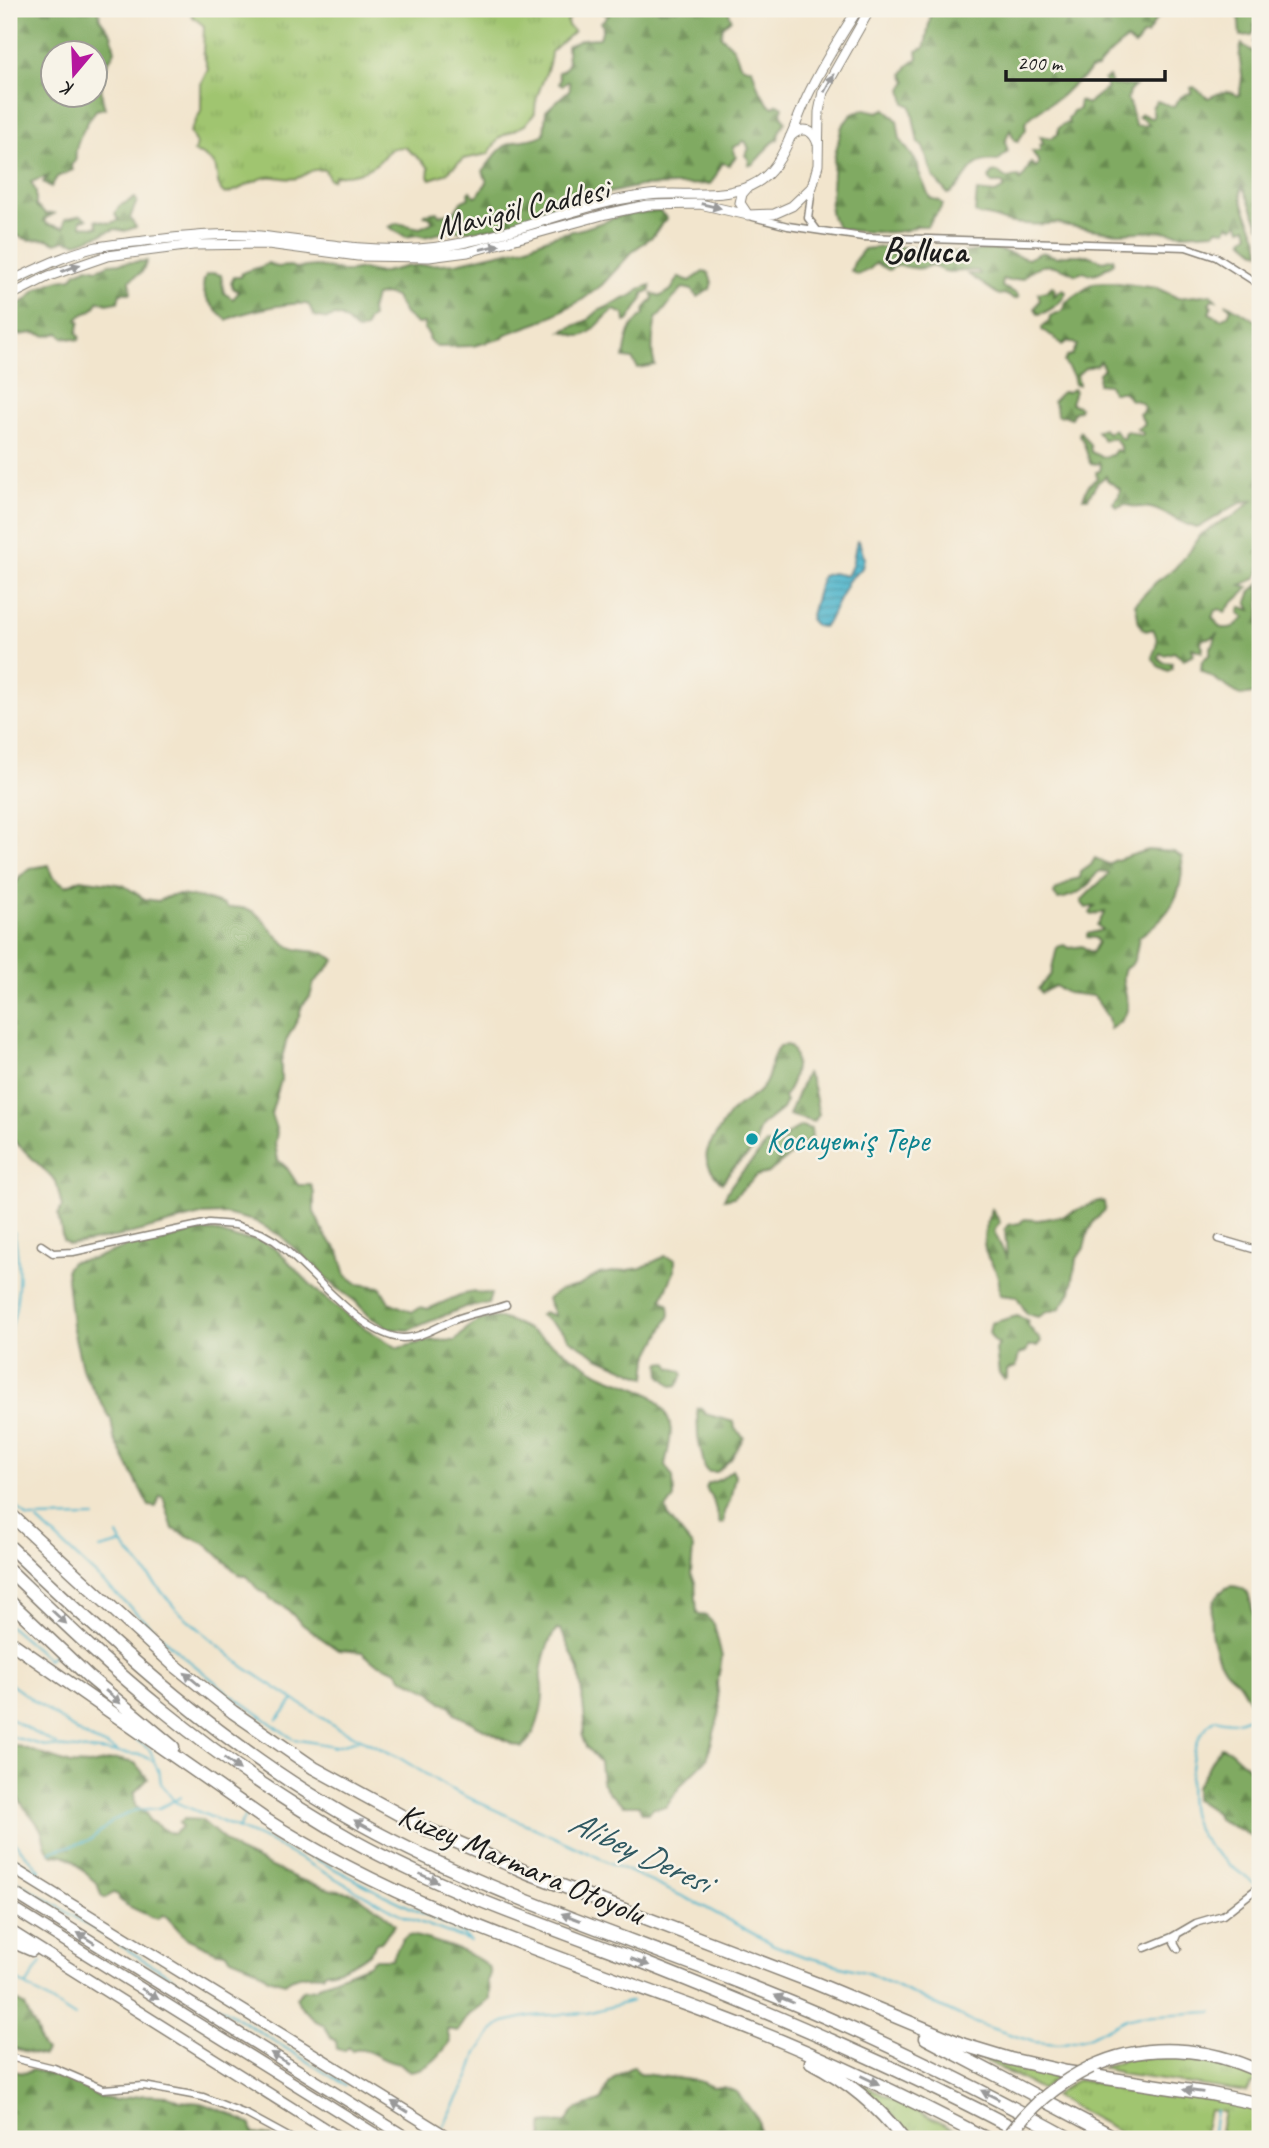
<svg xmlns="http://www.w3.org/2000/svg" width="1269" height="2148" viewBox="0 0 1269 2148" font-family="Caveat,sans-serif">
	<defs>
		<pattern id="grass-tufts" width="24" height="20" patternUnits="userSpaceOnUse" patternTransform="scale(1.75)"><rect width="24" height="20" fill="#a0c570"/><path d="M3 7l-1-3M5 7V3M7 7l1-3M15 17l-1-3M17 17v-4M19 17l1-3" fill="none" stroke="#89a960"/></pattern>
		<pattern id="forest-firs" width="22" height="20" patternUnits="userSpaceOnUse" patternTransform="scale(1.75)"><rect width="22" height="20" fill="#80aa62"/><path d="M5 1l3.5 6h-7zM16 11l3.5 6h-7z" fill="#688a50"/></pattern>
		<pattern id="water-rules" width="6" height="5" patternUnits="userSpaceOnUse" patternTransform="scale(1.75)"><rect width="6" height="5" fill="#4cb4cb"/><path d="M0 2.5h6" fill="none" stroke="#3e92a4"/></pattern>
	</defs>
	<rect width="100%" height="100%" fill="#f7f3e8"/>
	<filter id="ink" filterUnits="userSpaceOnUse"><feTurbulence type="fractalNoise" baseFrequency=".0143" numOctaves="2"/><feDisplacementMap in="SourceGraphic" scale="14" xChannelSelector="R" yChannelSelector="G"/><feConvolveMatrix kernelMatrix="1 2 1 2 8 2 1 2 1" color-interpolation-filters="sRGB"/></filter>
	<filter id="wash" filterUnits="userSpaceOnUse"><feTurbulence type="fractalNoise" baseFrequency=".00686" numOctaves="4" result="noise"/><feDisplacementMap in="SourceGraphic" scale="28" xChannelSelector="R" yChannelSelector="G"/><feGaussianBlur stdDeviation="1.57" result="paint"/><feColorMatrix in="noise" values="0 0 0 0 0 0 0 0 0 0 0 0 0 0 0 0 0 1.4 0 .05"/><feComposite in="paint" operator="in"/></filter>
	<g filter="url(#wash)">
		<rect width="100%" height="100%" fill="#f2e5cd"/>
		<path fill="url(#grass-tufts)" stroke="#5e7046" stroke-width="2" d="M191,9H190H580L567,21L568,26L574,31L551,52C551,72 534,91 535,113L525,125L500,137L488,154L463,159L445,174L430,179L428,177L429,168C423,160 413,155 405,147C382,147 389,157 373,166C362,173 348,176 335,175L332,180L329,179L325,170C313,168 310,172 300,177C290,182 277,175 267,177C252,180 240,191 225,194C216,188 218,174 215,165L203,155L194,152L196,144L190,132L201,111V84L208,69L203,52L204,26L193,17Z
			M971,2053L1059,2076L1042,2090Z
			M1174,2054L1216,2060L1260,2078V2081L1252,2084L1247,2092L1119,2074V2072L1101,2068L1125,2059Z
			M853,2080L974,2139H910L889,2111Z
			M1077,2080L1165,2094L1169,2092L1260,2108V2139H1221L1223,2132L1220,2131L1224,2112L1209,2110L1203,2139H1133L1053,2096Z"/>
		<path fill="url(#forest-firs)" stroke="#4e633f" stroke-width="2" fill-rule="evenodd" d="M9,9H99L100,19L111,34L115,51C103,69 97,86 105,108L96,110C87,122 73,145 76,160L71,165L73,170L57,177L51,187L43,182L48,176L31,182L36,191V206L46,214L56,213L44,219L47,224L64,228L65,219L81,215L87,219L81,220V226L98,227L96,220L110,223L119,220L115,214L119,206L135,198L137,201L130,218L136,227L125,231L115,229L77,243L65,240L56,243L47,239L29,240L9,233ZM52,52H94V94H52Z
			M602,9H728L731,19L723,26L721,36C725,40 731,44 734,49C740,60 736,68 752,68L758,87L769,105L773,107L778,104L783,107L781,113L785,122L779,132L778,139C766,145 762,158 751,165L748,164L749,160L745,155L749,149L746,142L743,141L741,144L733,147L736,157L729,165L723,163C718,168 717,177 710,184L640,186L604,194L503,226L472,232L454,230L424,237L417,235L406,237L389,227L397,223L420,228L433,222L429,217L424,216L425,214L437,212L439,215L454,212L462,201L469,198L468,193L470,191L475,196L478,195L487,182L483,171C491,161 499,147 511,143C523,138 533,141 544,134L546,111L570,89L569,81L563,85L559,84L560,79L558,72L562,71L568,65L567,46L583,39L600,38L603,27L601,22L609,15L603,13Z
			M933,9H1160L1161,16L1156,19L1147,35H1143L1135,46L1127,40C1115,48 1106,57 1097,68L1090,69L1084,78C1071,82 1067,93 1057,99C1044,108 1036,110 1025,123L1026,129L1018,141L1014,140L1010,129L1005,142L1008,151L998,161C965,157 970,183 948,194L934,178L923,147L918,143L911,106L905,103L902,89L907,81L903,74L908,66L918,58L917,51L924,48C929,35 927,22 933,9Z
			M1260,9V227L1242,185C1236,206 1260,229 1260,252L1256,251L1244,241L1243,239L1249,234L1247,227L1241,229L1239,223L1233,227L1229,224L1226,230L1217,229L1215,232L1182,234L1161,231L1117,233L1063,225L1059,223C1043,225 1028,225 1012,223C1000,221 991,215 979,215L975,212L977,191L995,193L1004,188L1003,183H992L989,178L992,173L998,172L1006,178L1019,177L1020,180C1027,175 1026,169 1031,163L1036,167L1039,163L1032,151H1040V145L1044,144L1040,136L1052,138L1058,134V128L1065,123L1069,124L1068,120L1073,111L1079,109V101L1087,104L1107,88L1104,80L1109,77L1112,85L1135,86L1129,92L1127,99C1133,108 1131,116 1136,126L1149,125L1143,119L1138,117L1142,114L1150,118L1154,117L1152,107L1157,101L1174,107C1177,99 1183,94 1192,93L1191,88L1194,87L1208,98C1220,93 1226,88 1238,96L1240,94C1240,88 1242,81 1242,75C1241,64 1237,55 1242,44L1253,52L1257,51V45L1254,42L1258,37L1259,26L1254,25L1255,30L1252,35L1240,36L1238,10Z
			M865,109L878,112L885,109L897,120L900,139L918,164L919,173L930,198L940,201L943,205L927,226H916C905,236 853,232 838,228L830,213L834,159L842,126L852,114Z
			M659,211L667,218L666,221L662,223L653,236L634,250L602,285L582,300L540,322L506,334L503,338L473,346L437,347L428,339L429,335L424,329V323L417,324L405,314L395,297L385,294L375,296L371,311L372,317L367,321L366,328L357,331C347,322 340,311 327,319L314,316L309,305C294,300 239,313 227,320C214,308 196,294 206,275L213,273L221,275L224,293L233,299L239,292L233,288L231,283L234,277H241L242,273C251,268 261,269 268,263L277,267L290,266L296,268L316,266L346,272L362,269L380,273L409,266L456,263L525,247L553,236L585,228L623,215Z
			M891,246L963,253L993,248L1028,259C1048,248 1040,253 1058,257L1063,255H1087L1103,261L1113,258L1114,263C1104,270 1096,277 1083,272L1076,275C1059,265 1038,259 1024,278L1009,281L1003,279L1002,287L1016,293L1019,297L1015,299L1004,294L999,295L968,274H980L978,271C958,269 950,277 931,265C912,275 901,259 889,270L876,263L869,270L858,275L851,271L855,260L864,249Z
			M147,261L142,272L130,280L131,293H120L118,302L107,304L99,301C97,303 94,309 91,311C85,314 82,313 77,320L80,321L77,333L80,336L79,340L62,337L59,333L47,336L34,333L9,336V308L25,301L37,289L59,280L72,278L76,272L88,267L98,269L109,264Z
			M703,272H708L712,282L710,289L698,297L692,290L683,288C672,298 666,310 656,319C653,333 650,351 655,365L638,368L632,359L624,358C627,339 628,326 644,314L645,308L653,299L652,294L661,296L671,290L679,277L690,281Z
			M1110,282L1157,288L1178,298L1211,294L1216,300L1212,299L1209,304L1212,307L1209,313L1221,319L1228,315L1231,309L1226,303L1260,323V572L1255,579L1241,585L1249,587C1241,598 1232,601 1225,612L1220,609L1215,611L1212,617L1221,628C1237,629 1235,624 1245,618L1239,613L1241,607L1251,610L1247,602L1251,591L1260,583L1259,693L1241,696L1201,670L1202,661L1210,654V647L1213,645L1217,633L1213,637L1203,639L1201,643L1203,648L1202,652L1192,648L1194,655L1189,656L1184,660L1174,652L1164,655L1160,653L1158,657L1163,662L1172,663V669L1168,671L1158,666L1152,657C1157,646 1159,640 1153,629L1146,631C1134,622 1140,615 1135,604L1156,582L1174,569L1190,551L1199,536L1222,521L1234,516L1253,500C1232,503 1217,519 1197,528C1181,524 1169,514 1154,509C1143,506 1135,509 1125,504L1117,507L1113,503L1119,496L1120,489L1107,480L1106,476L1097,483L1088,498H1083L1088,486L1097,478L1096,472L1100,471L1101,466L1099,462L1097,464L1090,463L1083,441L1079,435L1080,431L1090,445L1091,452L1103,457L1112,455L1116,450L1121,452L1119,444L1114,438L1103,440L1097,431L1103,428L1108,433L1114,429L1121,438H1124V433L1127,431L1142,436L1143,433L1137,429L1145,424L1139,414L1143,411L1144,406L1140,402L1129,399L1124,392H1112L1109,385L1098,384L1099,373L1104,369L1100,361L1097,365L1085,368L1077,375L1079,385H1075L1073,376L1064,362L1067,356L1072,355L1077,345L1068,341L1062,345L1054,337L1042,330V327L1049,321L1050,316L1062,311L1066,302L1094,283Z
			M651,285L650,291L643,293L642,300L628,321L625,322L624,314L614,310C603,316 591,338 578,336C573,335 568,332 562,331L588,320L598,311L635,294L639,289Z
			M1052,286L1055,288L1054,296L1063,289L1066,292C1063,302 1048,313 1038,314L1035,308L1040,300L1038,293L1047,291Z
			M1073,389L1075,391L1071,403L1080,407L1079,410L1074,412L1071,418L1064,415L1059,416L1057,415L1056,406L1053,401L1062,392H1068Z
			M1148,850L1174,852L1182,857C1184,896 1170,915 1139,937C1137,945 1137,957 1132,964C1128,970 1127,964 1124,971C1117,990 1144,1009 1110,1029L1108,1018L1094,996L1067,993L1055,986L1041,993L1038,989L1051,974L1057,947L1064,945L1070,948L1082,946L1092,953L1098,942L1095,938L1087,937V934L1102,930L1097,925L1105,912L1092,915L1090,913L1095,906L1086,908L1081,902C1083,897 1103,880 1109,874L1108,872L1100,871C1093,875 1091,884 1085,888C1077,894 1067,898 1058,899L1054,894L1055,891L1072,880L1080,878L1081,872L1091,865L1095,858L1110,865L1113,861Z
			M49,865L52,876L66,886L81,879L123,885L145,899L158,901L172,895H180L201,898L224,905L227,908C264,903 264,930 289,946C303,955 318,946 335,960L314,983L310,997L302,1005L299,1017L287,1039L281,1061V1080L271,1114L277,1132L275,1144L278,1160L287,1168L298,1185H311L314,1193V1212L326,1237L339,1251L346,1275L358,1284L380,1287L389,1302L412,1312L421,1307L428,1309L460,1295L474,1292L491,1294L488,1304L465,1307L409,1330L387,1329L384,1325L370,1317L355,1301L337,1288L281,1236L254,1221L225,1214L201,1215L121,1236L69,1245L63,1240L58,1215L62,1207L56,1181L9,1136V911C10,904 7,894 10,889C14,883 18,884 20,876L32,868Z
			M788,1045C802,1055 793,1084 784,1097L786,1101L782,1109L761,1126L757,1135V1143L748,1155L732,1169L722,1183C699,1159 704,1152 721,1127C726,1119 730,1112 738,1106C748,1099 757,1096 764,1085C772,1074 769,1057 780,1046Z
			M806,1073C815,1083 815,1101 819,1114L814,1122L789,1115Z
			M801,1126L811,1129L812,1138L768,1173L756,1176L734,1197L724,1199C731,1179 754,1162 766,1144L781,1146L787,1134Z
			M1098,1201L1104,1202L1105,1210L1094,1221L1088,1232L1084,1248L1076,1260L1071,1292L1059,1309L1047,1312L1038,1317L1027,1314L1017,1297L1000,1295C998,1289 1000,1284 998,1278C997,1270 992,1264 988,1258C980,1241 986,1225 992,1209L1000,1222L994,1231L1007,1259L1005,1229L1008,1225L1020,1223L1024,1219L1038,1220L1063,1216Z
			M214,1231L235,1238L258,1240L276,1249L321,1295L357,1323L398,1348L432,1340L455,1341C468,1327 474,1319 495,1318C519,1317 578,1363 603,1375C621,1384 647,1387 660,1404C677,1427 670,1440 665,1465L673,1477L674,1498L666,1509L670,1519L693,1547L691,1574L695,1582L697,1613L706,1616L714,1624L722,1657L717,1684L720,1711L707,1759L682,1784L666,1807L654,1808L648,1813H642L639,1805H624L610,1794L602,1782L600,1762L586,1747L582,1737L585,1721L579,1670L561,1630L557,1629C547,1642 543,1658 541,1675C540,1682 544,1689 543,1697C541,1713 536,1736 522,1747L513,1744L455,1714L450,1705L442,1703L431,1692L401,1677L397,1671L372,1661L362,1652L338,1650L303,1625L285,1607L270,1599L268,1594L259,1591L247,1576L239,1575L208,1545L173,1529L163,1497L160,1496L156,1507L149,1506L114,1438L111,1419L83,1372L72,1325L66,1269L71,1262L92,1259L136,1243L162,1241L195,1232Z
			M665,1256L675,1259V1270L662,1299L669,1305L670,1315L648,1358L646,1378L598,1357L569,1339L564,1332L540,1315L543,1312L555,1316L547,1299L560,1290L578,1286L599,1274L641,1268Z
			M1017,1316L1027,1320L1029,1327L1041,1341L1037,1346H1029L1026,1352L1019,1354L1016,1367L1007,1370V1378L1004,1379L999,1374L996,1350L999,1344L994,1341L989,1333L991,1323Z
			M667,1362L671,1368L681,1371L683,1375L678,1385L672,1386L661,1376L660,1363Z
			M697,1408H701L705,1414L734,1422L735,1429L744,1437L731,1459L717,1472H708L705,1469L698,1437Z
			M732,1470L735,1476L730,1501L724,1512V1523L720,1524L713,1500L706,1488L708,1484L721,1479Z
			M1230,1586C1252,1587 1249,1598 1254,1616L1260,1619V1724C1258,1719 1259,1713 1257,1708C1255,1705 1251,1703 1249,1700C1245,1695 1242,1686 1237,1681C1233,1677 1229,1675 1225,1670C1210,1648 1200,1599 1230,1586Z
			M9,1745H15L70,1764L90,1765L117,1759L135,1763L148,1779L134,1793L135,1806L146,1813L149,1821C159,1825 164,1832 174,1834L182,1827L179,1822L184,1819L201,1820L237,1851L298,1879L332,1890L353,1893L384,1913L395,1925L381,1942L376,1943C371,1958 340,1971 325,1972L323,1975C309,1974 295,1974 285,1983L268,1978L256,1968L231,1958L226,1952H217L186,1938L166,1916L162,1915L159,1919C152,1918 123,1904 119,1900V1896L114,1893L105,1898L101,1895L97,1883C82,1874 73,1850 53,1855C44,1850 45,1839 41,1830C36,1819 24,1809 18,1798L9,1794Z
			M1221,1747L1231,1751L1260,1778V1834H1255L1254,1837L1218,1819L1216,1813L1195,1799V1787C1206,1775 1210,1759 1221,1747Z
			M409,1935C426,1938 484,1955 490,1970C491,1973 488,1979 487,1981L490,1990V1999L469,2015L458,2031L447,2029L450,2042C439,2057 428,2070 409,2071L401,2064C383,2064 369,2045 352,2051L349,2047L344,2051L337,2049L336,2041L331,2037L324,2025L314,2020L299,2004L296,1997L303,1990L316,1988L325,1982L368,1965L375,1959H392L402,1939Z
			M9,1997L25,2006C28,2015 32,2021 36,2029C41,2039 36,2041 46,2051L43,2056L9,2047Z
			M634,2066L638,2072L643,2074L699,2081L712,2087H723L737,2092L759,2121V2134L764,2139H542V2128L544,2124L566,2122L575,2110L602,2100C606,2082 617,2074 634,2066Z
			M9,2069C16,2072 26,2075 32,2070L70,2078L99,2097L115,2100L144,2095L168,2096L180,2101L201,2103L229,2113L251,2125L253,2134L269,2136L272,2139H9Z"/>
		<path fill="url(#water-rules)" stroke="#346874" stroke-width="2" d="M857,541H859L864,558L862,568L848,581L828,622L823,627L816,626L810,619L822,576L832,573L847,576C855,563 853,555 857,541Z"/>
		<g fill="none" stroke-linecap="round" stroke-linejoin="round">
			<path stroke="#4cb4cb" stroke-width="2" d="M9,1335C20,1302 21,1265 14,1232
				M9,1500L28,1518L95,1517
				M38,1521L177,1651L229,1693L293,1739L334,1746
				M117,1535L121,1543L177,1610L244,1667L336,1727L398,1757L450,1789L699,1904L774,1945L803,1956L868,1973L972,2022L1034,2042L1060,2044L1090,2037L1126,2019L1138,2016L1212,2012
				M100,1549L119,1544
				M9,1626L48,1659L55,1653
				M9,1683L82,1735L117,1751
				M1251,1716C1238,1722 1230,1724 1216,1719C1202,1727 1195,1746 1192,1761C1181,1834 1203,1844 1257,1886
				M9,1718L57,1745
				M277,1720L294,1700
				M121,1728L150,1750L154,1760
				M9,1736L45,1746L142,1755L154,1762L159,1772
				M332,1747L358,1740
				M159,1769L161,1784L175,1802L268,1841L403,1916L470,1941L458,1930L386,1896L310,1856
				M239,1827L245,1816
				M9,1836L40,1870L38,1872L9,1854
				M50,1852L90,1840L114,1820L136,1810L159,1808L181,1797
				M9,1876L345,2085
				M9,1975L75,2017
				M27,1985L41,1962
				M443,2127L470,2075L477,2053L493,2031L504,2022L531,2016L587,2013L632,2001
				M1212,2139L1216,2110"/>
		</g>
	</g>
	<g filter="url(#ink)">
		<g fill="none" stroke-linecap="round" stroke-linejoin="round">
			<defs>
				<path id="minor" d="M812,189L808,218L817,230
					M753,217L788,226L863,237L1186,247L1216,257L1260,285
					M1219,1239L1260,1251
					M41,1245L53,1253L73,1252L209,1223L235,1225L261,1233L275,1241C308,1265 361,1337 403,1338C421,1338 438,1326 454,1320C471,1313 489,1311 506,1305
					M1177,1935L1174,1942L1178,1949
					M1145,1948L1172,1937L1196,1923L1223,1915L1260,1886
					M9,2057L54,2068L103,2089L144,2086L203,2097L248,2115L292,2139"/>
				<path id="secondary" d="M790,137C802,125 813,129 818,144
					M748,187L742,194L740,203L748,215
					M9,282C37,269 66,254 97,247C112,244 129,243 144,241C182,237 222,232 260,236C313,242 364,252 418,249C498,244 570,204 649,195C686,191 737,203 767,175C787,156 797,116 810,91C824,63 841,35 858,9
					M9,296L49,276L107,256L193,245L268,244L358,256L429,257L468,252L606,214L648,205L700,204L748,215L774,214L792,206L812,187L818,165L819,112L823,92L870,9"/>
				<path id="trunk" d="M9,1866L451,2139
					M9,1890L409,2139
					M9,1906L383,2139
					M9,1930L341,2139
					M9,1941L32,1951"/>
				<path id="motorway" d="M9,1513L173,1664L233,1712L314,1768L424,1828L531,1874L815,1983L964,2045L1010,2059L1067,2072L1211,2094L1260,2104
					M9,1546C118,1650 228,1751 361,1824C488,1894 627,1937 760,1990C867,2032 970,2084 1071,2139
					M9,1570C59,1618 109,1667 163,1710C223,1759 287,1803 354,1841C448,1893 550,1927 650,1965C781,2017 910,2072 1034,2139
					M9,1601L88,1676L173,1747
					M9,1641L263,1818C403,1909 568,1960 723,2018C814,2052 901,2094 987,2139
					M926,2038L1118,2139
					M811,2062C848,2081 878,2106 903,2139
					M1091,2067C1145,2041 1208,2047 1260,2072"/>
			</defs>
			<use href="#minor" stroke="#878074" stroke-width="9"/>
			<use href="#secondary" stroke="#878074" stroke-width="11"/>
			<use href="#trunk" stroke="#878074" stroke-width="13"/>
			<use href="#motorway" stroke="#878074" stroke-width="15"/>
			<use href="#minor" stroke="#fff" stroke-width="6"/>
			<use href="#secondary" stroke="#fff" stroke-width="9"/>
			<use href="#trunk" stroke="#fff" stroke-width="10"/>
			<use href="#motorway" stroke="#fff" stroke-width="12"/>
			<defs>
				<path id="motorway-bridge" d="M1007,2139C1029,2107 1056,2084 1091,2067"/>
			</defs>
			<use href="#motorway-bridge" stroke="#878074" stroke-width="15" stroke-linecap="butt"/>
			<use href="#motorway-bridge" stroke="#fff" stroke-width="12"/>
		</g>
		<defs><path id="oneway-solid" d="M-6-.8H1V-3.2L6.5 0L1 3.2V.8H-6Z" transform="scale(1.75)"/></defs>
		<g fill="#999">
			<use href="#oneway-solid" transform="translate(829 83) rotate(-62)"/>
			<use href="#oneway-solid" transform="translate(711 206) rotate(13)"/>
			<use href="#oneway-solid" transform="translate(490 247) rotate(-14)"/>
			<use href="#oneway-solid" transform="translate(71 268) rotate(-21)"/>
			<use href="#oneway-solid" transform="translate(59 1617) rotate(43)"/>
			<use href="#oneway-solid" transform="translate(192 1679) rotate(-140)"/>
			<use href="#oneway-solid" transform="translate(113 1697) rotate(41)"/>
			<use href="#oneway-solid" transform="translate(232 1764) rotate(37)"/>
			<use href="#oneway-solid" transform="translate(363 1825) rotate(-151)"/>
			<use href="#oneway-solid" transform="translate(429 1878) rotate(24)"/>
			<use href="#oneway-solid" transform="translate(571 1917) rotate(-159)"/>
			<use href="#oneway-solid" transform="translate(86 1938) rotate(-148)"/>
			<use href="#oneway-solid" transform="translate(640 1962) rotate(21)"/>
			<use href="#oneway-solid" transform="translate(150 1994) rotate(32)"/>
			<use href="#oneway-solid" transform="translate(784 1999) rotate(-158)"/>
			<use href="#oneway-solid" transform="translate(279 2058) rotate(-148)"/>
			<use href="#oneway-solid" transform="translate(870 2080) rotate(25)"/>
			<use href="#oneway-solid" transform="translate(1193 2091) rotate(-172)"/>
			<use href="#oneway-solid" transform="translate(990 2095) rotate(-153)"/>
			<use href="#oneway-solid" transform="translate(400 2107) rotate(-148)"/>
		</g>
	</g>
	<circle fill="#0f9aa8" stroke="#f7f3e8" stroke-width="2.5" cx="752" cy="1139" r="7"/>
	<g text-anchor="middle" stroke-width="5" stroke-linejoin="round" paint-order="stroke">
		<g font-size="33" fill="#1c1c1c" stroke="#f7f3e8">
			<text transform="translate(522 207) rotate(-13)" y="12">Mavigöl Caddesi</text>
			<text transform="translate(522 1863) rotate(23)" y="12">Kuzey Marmara Otoyolu</text>
		</g>
		<g font-size="33" fill="#0d838f" stroke="#f7f3e8" text-anchor="start">
			<text x="766" y="1151">Kocayemiş Tepe</text>
		</g>
		<g font-size="35" font-weight="bold" fill="#1c1c1c" stroke="#f7f3e8">
			<text x="925" y="262">Bolluca</text>
		</g>
		<g font-size="35" font-style="italic" fill="#2f5962" stroke="#f7f3e8">
			<text transform="translate(640 1851) rotate(25)" y="12">Alibey Deresi</text>
		</g>
	</g>
	<rect width="1269" height="2148" fill="none" stroke="#f7f3e8" stroke-width="35"/>
	<g transform="translate(74 74) rotate(199)"><circle r="33" fill="#f7f3e8" stroke="#9f9d96" stroke-width="2"/>
	<path d="M0-5L12 26L0 18L-12 26Z" fill="#b5179e"/>
	<text y="-10" font-size="19" font-weight="bold" text-anchor="middle" fill="#1c1c1c">K</text>
	</g>
	<path d="M1006 70v10h159v-10" fill="none" stroke="#1c1c1c" stroke-width="3.5"/>
	<text x="1017" y="70" font-size="21" fill="#1c1c1c" stroke="#f7f3e8" stroke-width="5" paint-order="stroke">200 m</text>
</svg>
